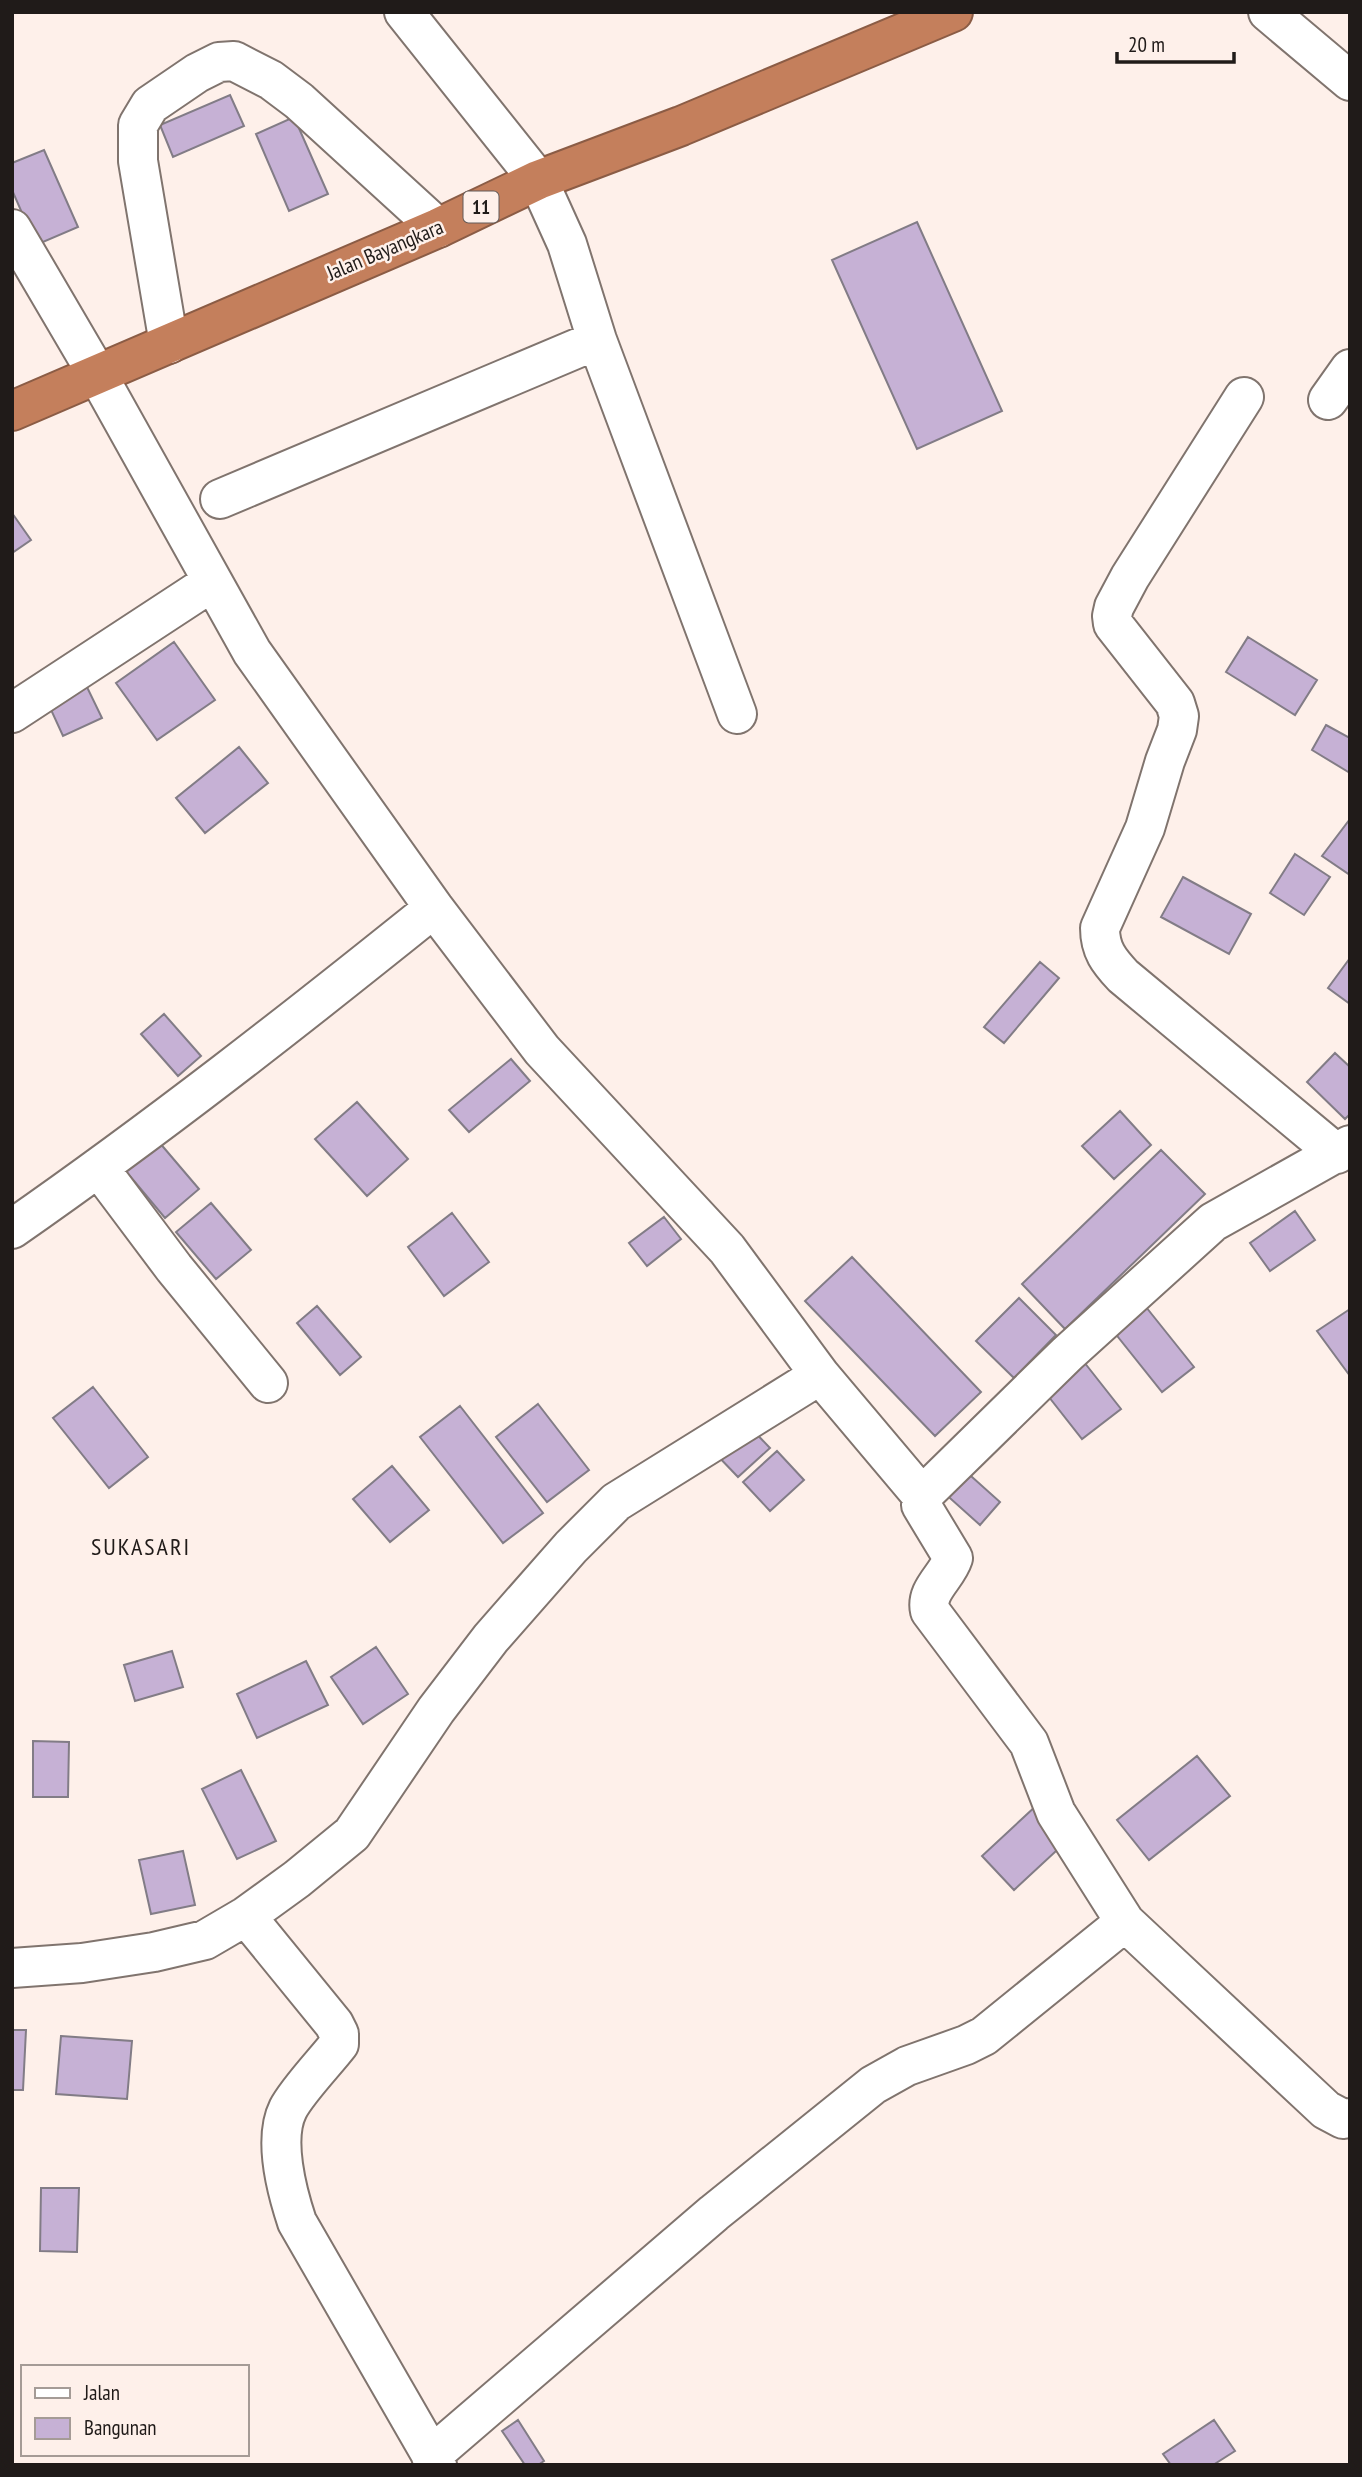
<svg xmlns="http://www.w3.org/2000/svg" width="1362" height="2477" viewBox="0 0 1362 2477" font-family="'PT Sans Narrow',sans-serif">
	<rect width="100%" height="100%" fill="#fef0ea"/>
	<path fill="#c6b1d5" stroke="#827c86" stroke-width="2" d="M230,95L244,126L173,157L160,125Z
		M294,117L328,194L289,211L256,134Z
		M44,150L78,227L36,245L12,190V163Z
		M917,222L1002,411L917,449L832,260Z
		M12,513L31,540L12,553Z
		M1248,637L1317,680L1295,715L1226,672Z
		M174,642L215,700L157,740L116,683Z
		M85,683L102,718L63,736L47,701Z
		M1326,725L1350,738V773L1312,750Z
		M239,747L268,783L205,833L176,798Z
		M1350,819V875L1322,856Z
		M1295,854L1330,877L1304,915L1270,893Z
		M1183,877L1251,914L1229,954L1161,917Z
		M1350,958V1004L1328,988Z
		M1040,962L1059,978L1004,1043L984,1027Z
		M164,1014L201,1056L178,1076L141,1034Z
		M1335,1053L1350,1067V1114L1345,1119L1307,1082Z
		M511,1059L530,1081L469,1132L449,1110Z
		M357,1102L408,1159L367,1196L315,1139Z
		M1120,1111L1151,1145L1114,1179L1082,1146Z
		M153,1135L199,1189L165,1218L119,1163Z
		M1161,1150L1205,1194L1065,1329L1022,1284Z
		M211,1203L251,1250L216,1279L176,1232Z
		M1295,1211L1315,1240L1270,1271L1250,1243Z
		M452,1213L489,1262L444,1296L408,1247Z
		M664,1217L681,1239L647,1266L629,1243Z
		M852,1257L981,1392L935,1436L805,1301Z
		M1019,1298L1056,1335L1014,1378L976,1341Z
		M317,1306L361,1357L340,1375L297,1323Z
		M1146,1307L1194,1367L1162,1392L1114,1332Z
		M1350,1309V1376L1317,1331Z
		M1084,1362L1121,1409L1082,1439L1045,1392Z
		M93,1387L148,1457L109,1488L53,1418Z
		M538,1404L589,1470L547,1502L496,1437Z
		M460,1406L543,1513L503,1543L420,1437Z
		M746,1423L770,1448L738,1477L714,1452Z
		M777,1451L804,1480L770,1511L743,1482Z
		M392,1466L429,1510L390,1542L353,1499Z
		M962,1468L1000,1502L980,1525L942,1491Z
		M376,1647L408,1694L363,1724L331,1677Z
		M172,1651L183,1687L135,1701L124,1665Z
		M306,1661L328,1705L257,1738L237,1694Z
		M33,1741L69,1742L68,1797H33Z
		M1197,1756L1230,1796L1149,1860L1117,1820Z
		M241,1770L276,1841L237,1859L202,1789Z
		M1037,1805L1069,1839L1014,1890L982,1856Z
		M183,1851L195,1905L151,1914L139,1860Z
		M12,2030H26L23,2090H12Z
		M61,2036L132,2041L127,2099L56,2094Z
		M41,2188H79L77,2252L40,2251Z
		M518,2420L544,2461L538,2465H525L502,2431Z
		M1214,2420L1235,2451L1213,2465H1171L1163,2454Z"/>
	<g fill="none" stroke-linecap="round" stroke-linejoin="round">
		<defs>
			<path id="minor" d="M404,12L538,180L567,244L597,340L737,714
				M1268,12L1350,81
				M12,229L97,374L252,652L434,908L542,1050L727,1249L820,1375L922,1496L921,1505L953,1558C947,1577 925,1590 930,1611L1029,1743L1056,1813L1125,1922L1326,2110L1343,2119L1350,2118
				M169,344L138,161V125L150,105L197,73L219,62L234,61L271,80L299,101L438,228
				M1244,397L1130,577L1114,607L1112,616L1113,624L1175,703L1179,716L1177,730L1165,761L1145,828L1100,928C1100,950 1109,961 1123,976L1337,1154
				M1328,400L1350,369
				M220,499L597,340
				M12,713L212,582
				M99,1168L174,1268L268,1383
				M12,1229C157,1128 296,1019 434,908
				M922,1496L1067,1354L1213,1222L1350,1145
				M246,1916L334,2024L339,2034V2044C326,2061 297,2091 288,2109C273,2139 287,2192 297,2222L437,2465
				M12,1968L82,1963L154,1952L205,1940L246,1916L297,1879L352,1834L436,1710L491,1638L571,1547L616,1502L820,1375
				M431,2456L714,2213L873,2085L907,2066L966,2045L984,2036L1125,1922"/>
			<path id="highway" d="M12,411L438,228L538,180L681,126L953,12"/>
		</defs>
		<use href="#minor" stroke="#80746e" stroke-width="42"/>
		<use href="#highway" stroke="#8b5c45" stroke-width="42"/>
		<use href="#minor" stroke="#fff" stroke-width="38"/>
		<use href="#highway" stroke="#c47f5c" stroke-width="38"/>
	</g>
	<g text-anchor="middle" stroke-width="5" stroke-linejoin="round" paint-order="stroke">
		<rect fill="#fef0ea" stroke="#635b58" stroke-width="2" x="463.5" y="191.5" width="35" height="31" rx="5"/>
		<g font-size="19" font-weight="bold" fill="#201b19">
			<text x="481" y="214">11</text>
		</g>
		<g font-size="21" fill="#201b19" stroke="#fef0ea">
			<text transform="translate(385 250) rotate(-23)" y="7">Jalan Bayangkara</text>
		</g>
		<g font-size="24" letter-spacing="2" fill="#201b19" stroke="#fef0ea">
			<text x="141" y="1555">SUKASARI</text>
		</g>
	</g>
	<rect width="1362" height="2477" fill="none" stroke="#201b19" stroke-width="28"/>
	<rect x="21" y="2365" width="228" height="91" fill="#fef0ea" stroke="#a59b96" stroke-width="2"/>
	<rect x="35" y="2388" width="35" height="10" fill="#ffffff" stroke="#a59b96" stroke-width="2"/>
	<text x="84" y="2400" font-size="21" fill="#201b19">Jalan</text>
	<rect x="35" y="2418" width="35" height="21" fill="#c6b1d5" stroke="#a59b96" stroke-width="2"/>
	<text x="84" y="2435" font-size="21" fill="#201b19">Bangunan</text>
	<path d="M1117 52v10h117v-10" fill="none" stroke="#201b19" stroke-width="3.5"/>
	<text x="1128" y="52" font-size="21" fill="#201b19" stroke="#fef0ea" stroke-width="5" paint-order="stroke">20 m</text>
</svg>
